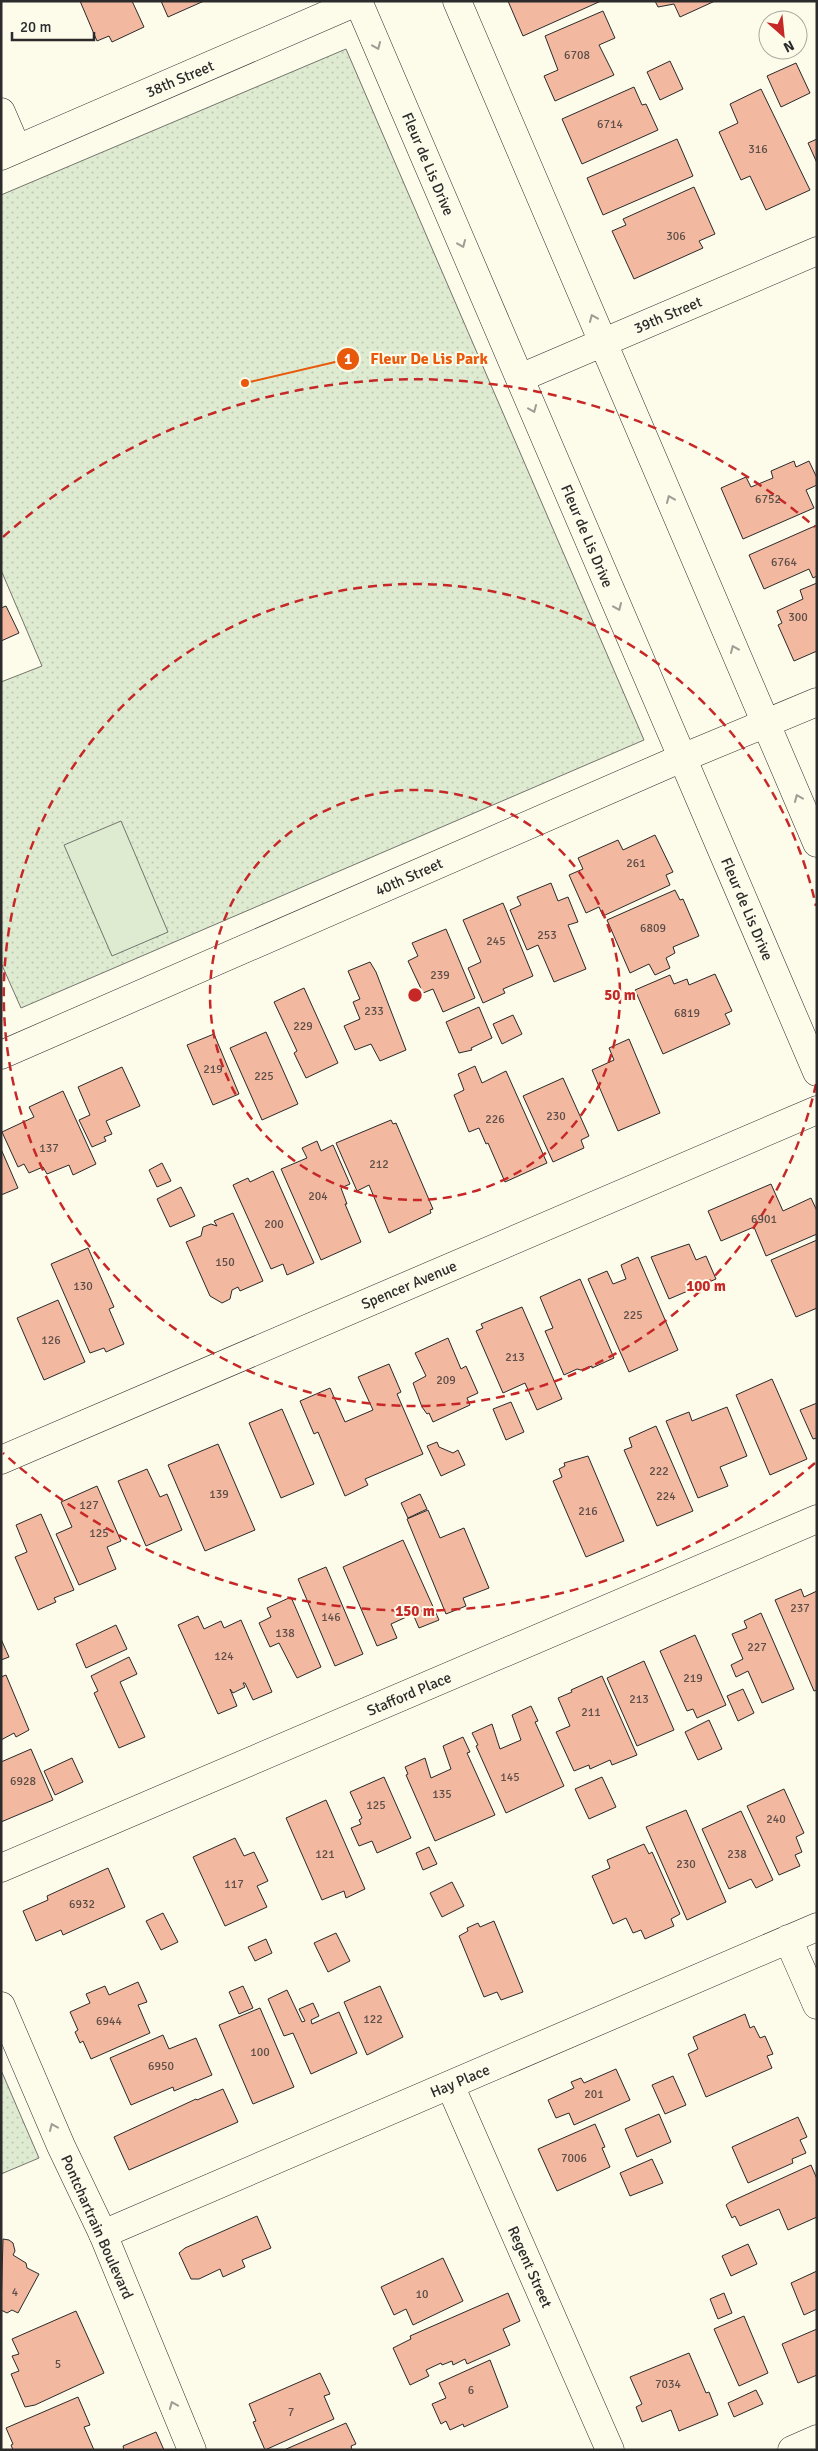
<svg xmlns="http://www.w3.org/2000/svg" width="818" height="2451" viewBox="0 0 818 2451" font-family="Signika,sans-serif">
	<defs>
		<pattern id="green-dots" width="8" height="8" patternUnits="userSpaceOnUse" patternTransform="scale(1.25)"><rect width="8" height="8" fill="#deebd1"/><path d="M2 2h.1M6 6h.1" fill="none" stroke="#bfcab4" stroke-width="1.8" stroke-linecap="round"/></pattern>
	</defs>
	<rect width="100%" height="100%" fill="#fdfbea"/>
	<path fill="url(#green-dots)" stroke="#74746e" d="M346,49L644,740L21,1008L1,963V682L42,666L1,570V195Z
		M1,2070L39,2158L1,2174Z"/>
	<path fill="#deebd1" stroke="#74746e" d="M121,821L168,932L112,956L64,845Z"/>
	<path fill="#f2b8a0" stroke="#2b2b2b" d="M80,1H132L144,27L112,42L109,36L97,41Z
		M161,1H204L168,17Z
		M508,1H601L523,36Z
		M655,1H715L680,17L674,4L658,7Z
		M603,11L615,38L599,45L614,75L555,101L544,76L558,70L545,36Z
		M670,61L683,89L660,100L647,72Z
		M796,63L810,93L781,107L767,76Z
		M634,87L642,105L646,104L658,130L582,164L562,119Z
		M761,89L810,190L766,210L750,176L741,180L719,132L738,123L730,104Z
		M677,139L693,176L603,215L587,178Z
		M817,139V163L808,143Z
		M694,187L715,234L699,241L703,248L634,279L612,231L626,225L623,219Z
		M794,461L796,467L809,461L817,478V485L806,490L814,508L743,539L721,488L746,477L751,487L773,478L771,471Z
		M817,525V576L813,578L809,569L764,589L749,555Z
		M817,583V651L794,661L778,625L782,623L777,611L803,599L800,590Z
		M6,606L19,633L1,641V608Z
		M655,835L673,872L666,875L670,885L603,916L599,907L586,913L569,875L583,869L578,858L618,840L623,850Z
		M551,883L558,901L568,897L578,922L568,925L586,969L554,982L538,945L527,950L510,910L521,905L517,897Z
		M675,890L680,900L683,899L699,936L673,947L675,953L666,958L670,968L655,975L649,964L630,973L607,920Z
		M503,903L533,976L503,989L505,993L483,1003L468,968L481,962L463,920Z
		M446,929L475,998L443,1012L433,989L423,993L408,961L418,956L412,943Z
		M370,962L376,972L406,1050L380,1061L371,1044L355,1050L344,1026L360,1019L353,1002L360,999L348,971Z
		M715,974L732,1011L725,1014L730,1024L663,1054L635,990L670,975L674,984L687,979L689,985Z
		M304,988L338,1063L306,1078L294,1053L297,1051L274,1002Z
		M479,1007L492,1038L471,1048L472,1050L459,1053L446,1022Z
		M513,1015L522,1034L502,1044L493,1024Z
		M266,1032L298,1104L262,1120L230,1048Z
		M214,1034L239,1094L213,1105L187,1045Z
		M629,1039L660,1113L618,1131L592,1070L614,1060L609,1048Z
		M475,1066L482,1083L506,1071L547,1163L505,1182L488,1143L486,1144L479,1128L469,1132L454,1095L464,1090L458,1074Z
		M122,1067L140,1106L106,1121L112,1134L104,1137L106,1141L92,1147L79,1120L90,1115L78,1087Z
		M563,1078L589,1136L581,1140L584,1148L553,1162L523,1096Z
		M63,1091L96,1164L73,1175L69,1165L47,1174L43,1167L29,1173L24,1164L18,1167L2,1132L34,1117L29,1107Z
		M391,1120L393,1124L396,1123L433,1209L430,1210L431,1213L389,1233L369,1185L357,1191L336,1143Z
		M317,1141L321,1151L333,1145L350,1184L341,1188L347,1204H345L361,1242L321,1260L281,1169L307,1158L302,1148Z
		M1,1149L18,1188L1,1195Z
		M162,1163L171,1181L157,1187L149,1170Z
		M273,1171L314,1263L287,1275L283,1264L271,1269L233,1185L248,1178L250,1182Z
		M771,1184L783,1211L811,1198L817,1211V1234L766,1256L754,1227L721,1241L708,1211Z
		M181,1187L195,1216L170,1227L157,1199Z
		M233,1213L263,1281L240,1291L238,1287L232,1290L230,1299L222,1303L210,1296L186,1242L201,1236L203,1227L211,1224L217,1226L214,1221Z
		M817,1240V1308L796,1317L771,1260Z
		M689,1244L696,1260L706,1256L716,1279L669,1299L651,1257Z
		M88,1248L114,1307L109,1309L124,1344L106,1352L104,1348L90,1353L51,1264Z
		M638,1257L678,1350L629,1372L588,1279L607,1271L613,1284L626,1279L621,1265Z
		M580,1279L614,1358L592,1368V1366L581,1370L577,1369L564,1375L545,1331L553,1328L540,1297Z
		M58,1300L85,1362L44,1380L17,1318Z
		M522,1307L562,1399L537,1410L525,1383L503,1393L476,1331L483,1328L481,1324Z
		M448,1338L461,1369L466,1366L478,1393L467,1398L470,1405L433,1422L429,1413L427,1414L422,1407L413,1383L426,1376L415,1353Z
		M389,1364L401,1392L397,1394L423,1454L365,1479L368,1485L345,1496L318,1432L314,1434L300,1401L330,1388L345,1422L373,1410L358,1377Z
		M772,1379L807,1459L770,1475L736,1395Z
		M511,1402L524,1432L506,1440L493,1409Z
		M817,1403V1438L813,1439L800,1410Z
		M727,1407L747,1456L720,1467L728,1486L698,1498L666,1421L689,1412L692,1421Z
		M282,1409L314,1484L281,1498L249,1423Z
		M656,1426L693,1511L657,1526L624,1450L632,1447L629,1438Z
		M437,1442L439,1447L453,1453L458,1450L465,1465L441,1476L427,1446Z
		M218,1444L255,1530L205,1551L168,1465Z
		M588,1456L624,1541L586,1557L553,1481L562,1477L559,1469L565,1466L564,1463Z
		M147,1469L160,1497L167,1494L182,1530L146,1546L118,1481Z
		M97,1486L121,1541L107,1547L116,1569L79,1585L56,1534L72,1527L61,1502Z
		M420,1494L427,1509L408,1518L401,1503Z
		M428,1510L440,1538L464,1528L489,1588L463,1598L466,1606L446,1614L407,1519Z
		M41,1514L74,1590L54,1598L56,1602L38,1610L15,1557L27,1552L16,1525Z
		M403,1540L439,1620L419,1628L413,1614L391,1624L397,1638L377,1646L343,1567Z
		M326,1567L363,1654L335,1666L298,1579Z
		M801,1589L804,1597L817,1591V1690L814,1691L775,1600Z
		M291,1597L321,1667L297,1678L279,1643L270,1647L259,1623L271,1617L267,1608Z
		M761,1613L794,1689L762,1703L748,1671L736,1677L731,1665L743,1659L732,1634L747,1628L744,1621Z
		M198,1616L204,1629L221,1621L224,1628L241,1620L272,1692L253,1700L245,1683H243L245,1687L233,1693L230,1689L237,1706L218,1714L178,1625Z
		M116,1625L127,1649L86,1668L76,1644Z
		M695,1635L726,1705L697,1718L693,1709L687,1711L660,1651Z
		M1,1639L9,1657L1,1660Z
		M129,1657L137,1674L120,1682L145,1737L119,1748L94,1693L98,1691L91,1676Z
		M644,1661L674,1730L637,1746L607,1678Z
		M6,1675L29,1730L16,1737L14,1733L1,1740V1677Z
		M602,1676L637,1755L612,1765L610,1760L590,1769L589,1765L574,1771L556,1732L570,1726L558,1698L572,1692L571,1690Z
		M743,1689L754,1713L738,1721L727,1696Z
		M531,1706L538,1721L535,1722L564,1786L506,1813L476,1746L478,1745L472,1733L492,1724L500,1749L521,1740L512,1715Z
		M709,1720L722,1749L698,1760L685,1732Z
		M463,1737L470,1752L467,1753L495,1815L435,1841L406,1775L408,1774L405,1767L425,1758L431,1778L451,1769L443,1746Z
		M31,1749L53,1800L1,1822V1762Z
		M72,1758L83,1782L55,1795L44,1771Z
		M384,1777L411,1838L377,1853L372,1841L359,1846L351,1828L361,1824L359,1820L362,1818L350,1792Z
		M602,1777L616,1807L589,1819L575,1789Z
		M784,1789L804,1833L796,1837L802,1852L795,1855L800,1866L779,1875L747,1806Z
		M326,1800L365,1889L346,1898L344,1891L322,1900L286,1818Z
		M686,1810L726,1902L687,1920L646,1827Z
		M741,1811L773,1880L756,1888L751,1879L729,1889L702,1829Z
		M235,1838L244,1856L254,1852L268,1881L257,1886L267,1907L225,1926L193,1857Z
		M644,1844L649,1854L652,1852L680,1914L671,1919L674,1926L645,1939L641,1930L633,1933L626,1918L613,1924L592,1876L610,1868L607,1860Z
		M429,1847L437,1864L423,1870L416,1853Z
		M108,1868L125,1907L63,1935L61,1930L36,1941L23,1911L48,1900L47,1896Z
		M452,1882L464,1906L442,1917L430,1893Z
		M163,1913L178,1942L161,1950L146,1921Z
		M494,1921L523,1992L501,2000L497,1992L484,1997L459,1936L468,1931L467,1928L478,1923L480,1927Z
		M336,1933L350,1961L328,1972L314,1943Z
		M266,1939L272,1953L255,1961L248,1947Z
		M138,1982L147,2002L138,2005L150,2033L91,2059L83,2041L80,2043L75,2032L78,2030L70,2012L90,2003L86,1994L105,1986L109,1995Z
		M243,1986L253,2008L239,2014L229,1992Z
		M380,1986L403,2037L367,2055L344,2002Z
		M287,1990L302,2022L305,2021L299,2009L313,2003L319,2016L311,2020L312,2024L339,2012L357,2053L311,2074L293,2033L284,2036L268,1999Z
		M260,2008L294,2087L253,2104L219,2025Z
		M745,2014L750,2028L754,2026L760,2038L765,2036L773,2054L767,2056L772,2068L706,2097L688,2054L698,2049L693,2037Z
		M163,2035L169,2049L196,2038L212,2075L174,2091L173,2087L131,2105L110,2058Z
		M616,2069L630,2100L574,2125L569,2113L556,2118L548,2100L574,2088L571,2082L581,2078L584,2083Z
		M673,2076L686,2105L665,2114L652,2085Z
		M223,2089L238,2122L129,2170L114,2137L196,2099L197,2100Z
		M659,2114L671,2142L637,2157L625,2129Z
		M798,2117L807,2137L800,2140L806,2153L792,2159L793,2163L748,2183L732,2147Z
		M595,2124L605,2147L602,2148L610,2167L557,2191L538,2149Z
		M652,2159L663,2183L630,2196L620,2173Z
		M811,2165L817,2179V2217L788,2230L779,2209L740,2226L735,2216L732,2218L726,2205L730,2202Z
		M257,2216L271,2248L242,2260L245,2267L223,2277L220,2269L199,2279H191L179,2253L185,2248Z
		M3,2239L9,2240L13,2243L15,2251L13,2255L26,2263L27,2268L39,2274L18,2313L12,2310L7,2313L1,2310Z
		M748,2244L757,2264L731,2276L722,2256Z
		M443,2258L463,2301L413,2325L406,2309L394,2315L381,2287Z
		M817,2271V2309L804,2315L791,2283Z
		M508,2293L520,2321L503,2329L510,2345L467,2364L465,2359L453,2365L452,2361L442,2365L441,2363L426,2370L429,2376L410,2385L393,2348L411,2339L410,2336Z
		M724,2293L732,2313L718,2319L710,2299Z
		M76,2311L104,2373L35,2405L25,2407L11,2374L19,2371L12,2356L19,2354L12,2339Z
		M744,2316L768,2373L739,2386L714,2329Z
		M817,2329V2375L798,2383L782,2344Z
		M689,2353L706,2393L709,2392L718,2415L679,2431L671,2410L642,2422L636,2407L642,2404L630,2377Z
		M490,2360L508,2407L464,2427L463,2424L450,2430L446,2421L441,2424L432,2404L446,2398L439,2383Z
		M320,2373L330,2394L324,2396L334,2419L265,2450L253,2422L256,2421L249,2404Z
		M756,2390L763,2404L734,2417L728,2403Z
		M78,2397L90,2425L84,2427L94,2450H13L11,2445L13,2444L6,2428Z
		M346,2423L356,2444L351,2446L352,2450H284Z
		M156,2432L164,2450H124L123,2446Z"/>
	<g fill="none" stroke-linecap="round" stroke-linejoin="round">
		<defs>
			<path id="minor" d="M358,1L817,1072
				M457,1L817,843
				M1,112L17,149
				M1,156L359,1
				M520,378L817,251
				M1,1055L682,758L817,702
				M1,1460L817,1110
				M1,1868L817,1519
				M788,1939L817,2005
				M450,2085L610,2450
				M103,2234L817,1927"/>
			<path id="major" d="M1,2006L61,2146L103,2234L192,2450
				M792,2450L817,2439"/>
		</defs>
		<use href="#minor" stroke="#2b2b2b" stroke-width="29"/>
		<use href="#major" stroke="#2b2b2b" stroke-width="29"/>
		<use href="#minor" stroke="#fdfbea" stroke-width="28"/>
		<use href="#major" stroke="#fdfbea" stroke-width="28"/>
	</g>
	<defs><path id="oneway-chevron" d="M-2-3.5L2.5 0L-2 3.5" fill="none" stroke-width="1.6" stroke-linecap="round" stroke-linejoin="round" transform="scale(1.25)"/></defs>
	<g stroke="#9e9d94">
		<use href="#oneway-chevron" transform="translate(377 46) rotate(67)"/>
		<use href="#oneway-chevron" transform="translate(462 244) rotate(67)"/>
		<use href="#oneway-chevron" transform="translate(593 318) rotate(-113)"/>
		<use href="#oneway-chevron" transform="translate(533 409) rotate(67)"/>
		<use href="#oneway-chevron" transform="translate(670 499) rotate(-113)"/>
		<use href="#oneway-chevron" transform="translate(618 607) rotate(67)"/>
		<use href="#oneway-chevron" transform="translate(734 649) rotate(-113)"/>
		<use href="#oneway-chevron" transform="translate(798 798) rotate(-113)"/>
		<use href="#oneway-chevron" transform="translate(53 2127) rotate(-113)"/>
		<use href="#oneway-chevron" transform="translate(173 2405) rotate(-112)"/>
	</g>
	<g fill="none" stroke="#c62828" stroke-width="2.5" stroke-dasharray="9 6">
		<circle cx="415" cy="995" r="205"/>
		<path d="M816 1084A411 411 0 1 1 816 906"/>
		<path d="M815 1463A616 616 0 0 1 3 1453M3 537A616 616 0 0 1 815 527"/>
	</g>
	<g text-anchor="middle" stroke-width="4" stroke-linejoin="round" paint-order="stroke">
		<g font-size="12" fill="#5d4e48">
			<text x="577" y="59">6708</text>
			<text x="610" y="128">6714</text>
			<text x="758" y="153">316</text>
			<text x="676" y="240">306</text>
			<text x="768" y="503">6752</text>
			<text x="784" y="566">6764</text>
			<text x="798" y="621">300</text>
			<text x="636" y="867">261</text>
			<text x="653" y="932">6809</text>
			<text x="547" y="939">253</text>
			<text x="496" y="945">245</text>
			<text x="440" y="979">239</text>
			<text x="374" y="1015">233</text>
			<text x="687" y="1017">6819</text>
			<text x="303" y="1030">229</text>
			<text x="213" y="1073">219</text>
			<text x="264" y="1080">225</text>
			<text x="556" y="1120">230</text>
			<text x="495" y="1123">226</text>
			<text x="49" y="1152">137</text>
			<text x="379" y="1168">212</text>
			<text x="318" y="1200">204</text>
			<text x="764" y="1223">6901</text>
			<text x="274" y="1228">200</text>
			<text x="225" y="1266">150</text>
			<text x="83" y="1290">130</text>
			<text x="633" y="1319">225</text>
			<text x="51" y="1344">126</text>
			<text x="515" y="1361">213</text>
			<text x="446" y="1384">209</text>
			<text x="659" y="1475">222</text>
			<text x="219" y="1498">139</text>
			<text x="666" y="1500">224</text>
			<text x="89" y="1509">127</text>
			<text x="588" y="1515">216</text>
			<text x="99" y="1537">125</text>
			<text x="800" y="1612">237</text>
			<text x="331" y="1621">146</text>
			<text x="285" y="1637">138</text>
			<text x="757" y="1651">227</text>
			<text x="224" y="1660">124</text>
			<text x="693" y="1682">219</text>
			<text x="639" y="1703">213</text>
			<text x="591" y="1716">211</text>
			<text x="510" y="1781">145</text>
			<text x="23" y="1785">6928</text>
			<text x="442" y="1798">135</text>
			<text x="376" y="1809">125</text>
			<text x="776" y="1823">240</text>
			<text x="325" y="1858">121</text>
			<text x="737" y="1858">238</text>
			<text x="686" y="1868">230</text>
			<text x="234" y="1888">117</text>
			<text x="82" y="1908">6932</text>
			<text x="373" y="2023">122</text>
			<text x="109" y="2025">6944</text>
			<text x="260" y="2056">100</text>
			<text x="161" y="2070">6950</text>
			<text x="594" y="2098">201</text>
			<text x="574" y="2162">7006</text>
			<text x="15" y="2296">4</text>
			<text x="422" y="2298">10</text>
			<text x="58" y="2368">5</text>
			<text x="668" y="2388">7034</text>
			<text x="471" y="2394">6</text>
			<text x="291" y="2416">7</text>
		</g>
		<g font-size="15" fill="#2b2b2b" stroke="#fdfbea">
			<text transform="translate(180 79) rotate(-23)" y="5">38th Street</text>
			<text transform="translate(428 164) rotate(67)" y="5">Fleur de Lis Drive</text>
			<text transform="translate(668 315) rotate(-23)" y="5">39th Street</text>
			<text transform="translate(587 536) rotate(67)" y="5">Fleur de Lis Drive</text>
			<text transform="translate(409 877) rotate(-24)" y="5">40th Street</text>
			<text transform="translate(747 909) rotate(67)" y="5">Fleur de Lis Drive</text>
			<text transform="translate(409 1285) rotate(-23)" y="5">Spencer Avenue</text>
			<text transform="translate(409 1694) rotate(-23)" y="5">Stafford Place</text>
			<text transform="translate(460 2081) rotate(-23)" y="5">Hay Place</text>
			<text transform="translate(97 2227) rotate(66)" y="5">Pontchartrain Boulevard</text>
			<text transform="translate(530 2267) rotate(66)" y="5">Regent Street</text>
		</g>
	</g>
	<circle cx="415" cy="995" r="8" fill="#c62828" stroke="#fdfbea" stroke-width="2.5"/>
	<g font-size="15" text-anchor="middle" font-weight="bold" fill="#c62828" stroke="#fdfbea" stroke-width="4" stroke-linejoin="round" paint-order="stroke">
		<text x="620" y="1000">50 m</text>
		<text x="706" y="1291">100 m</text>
		<text x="415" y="1616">150 m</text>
	</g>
	<path fill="none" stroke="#e8590c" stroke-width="2" d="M245 383L348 359"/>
	<g fill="#e8590c" stroke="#fdfbea" stroke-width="2">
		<circle cx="245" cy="383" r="5"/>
		<circle cx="348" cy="359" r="12"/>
	</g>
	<g font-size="15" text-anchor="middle" font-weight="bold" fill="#fff">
		<text x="348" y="364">1</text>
	</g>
	<g font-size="16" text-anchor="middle" font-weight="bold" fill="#e8590c" stroke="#fdfbea" stroke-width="4" stroke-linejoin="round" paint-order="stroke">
		<text x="429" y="364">Fleur De Lis Park</text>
	</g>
	<rect width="818" height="2451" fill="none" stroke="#2b2b2b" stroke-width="5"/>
	<g transform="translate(783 35) rotate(153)"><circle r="24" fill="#fdfbea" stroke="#a9a89e"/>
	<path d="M0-4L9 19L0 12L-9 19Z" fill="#c62828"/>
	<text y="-8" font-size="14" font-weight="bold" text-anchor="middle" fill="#2b2b2b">N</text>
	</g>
	<path d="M12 32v8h82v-8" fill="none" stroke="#2b2b2b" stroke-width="2.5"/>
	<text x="20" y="32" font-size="15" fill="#2b2b2b" stroke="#fdfbea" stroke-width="4" paint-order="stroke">20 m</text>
</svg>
